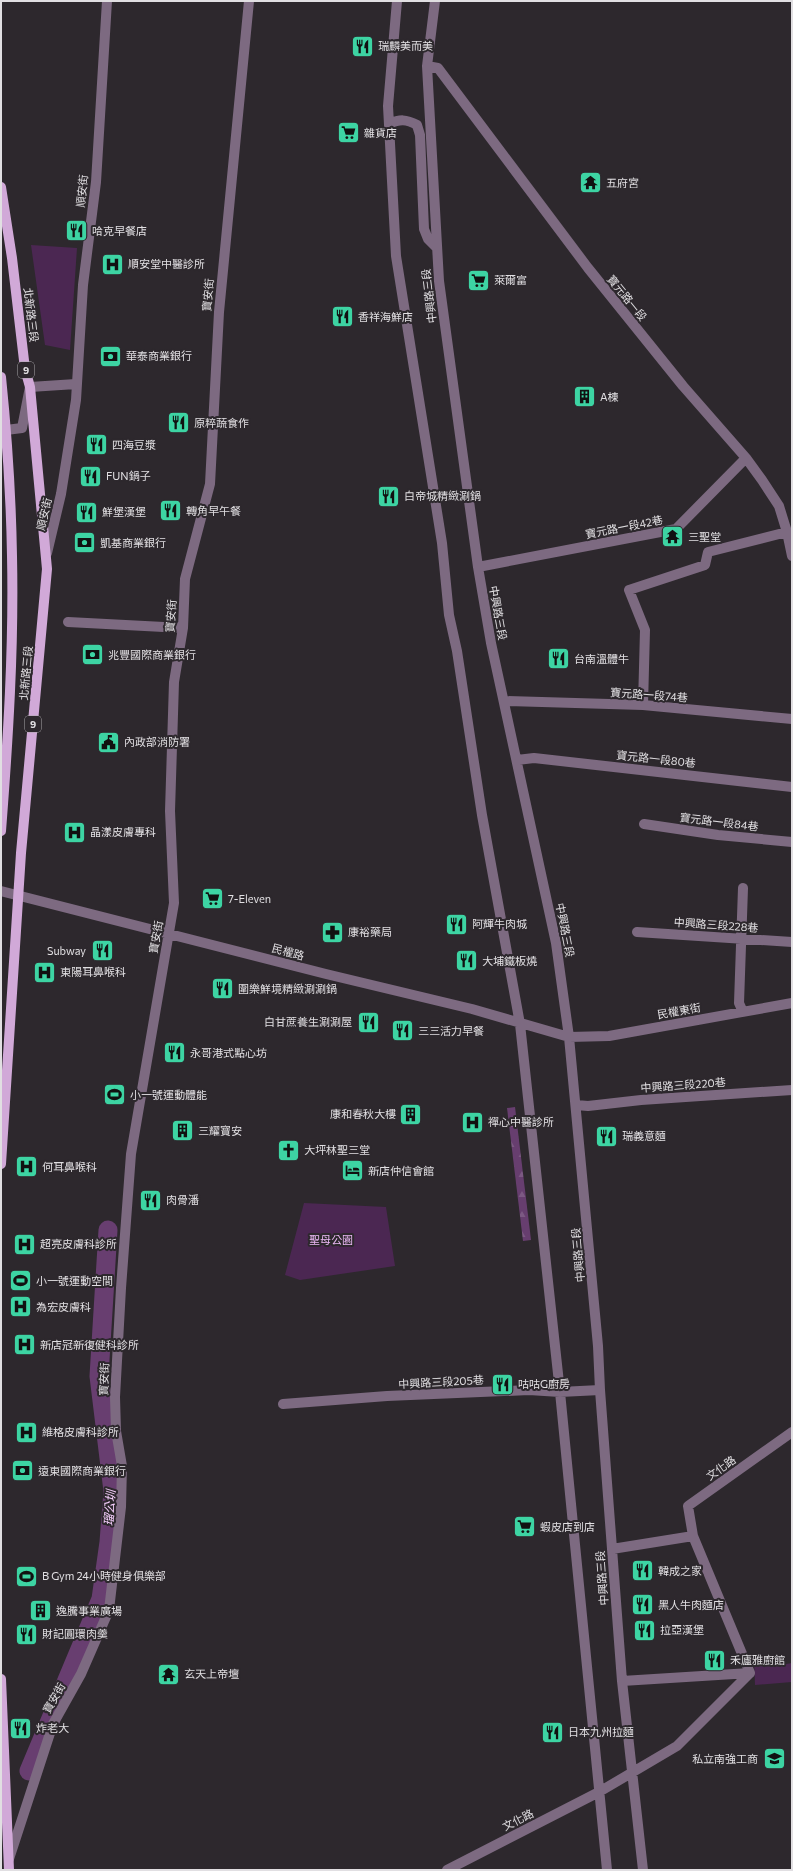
<svg xmlns="http://www.w3.org/2000/svg" width="793" height="1871" viewBox="0 0 793 1871" font-family="Commissioner,'Noto Sans TC',sans-serif">
	<defs>
		<pattern id="forest-firs" width="22" height="20" patternUnits="userSpaceOnUse"><rect width="22" height="20" fill="#673e6f"/><path d="M5 1l3.5 6h-7zM16 11l3.5 6h-7z" fill="#7c5983"/></pattern>
	</defs>
	<rect width="100%" height="100%" fill="#2d282d"/>
	<path fill="#4b2752" d="M31,245L77,248L70,350L45,345Z
		M304,1203L386,1207L395,1266L300,1280L285,1275Z
		M754,1659L786,1664L792,1663V1682L755,1685Z"/>
	<path fill="url(#forest-firs)" d="M515,1107L531,1240L523,1241L507,1108Z"/>
	<g fill="none" stroke-linecap="round" stroke-linejoin="round">
		<path stroke="#683e70" stroke-width="19" d="M29,1771L101,1599L109,1542L113,1491L99,1376L108,1230"/>
		<path stroke="#7d6a81" stroke-width="10" d="M397,1L388,106L396,256L442,543L449,615L457,651L482,815L520,1024L560,1392L607,1870
			M435,1L427,66L439,281L478,567L491,643L556,943L569,1037L598,1346L600,1390L622,1681L643,1870
			M427,66L438,68L588,268L683,386L746,458L762,480L779,506L787,532L792,556
			M389,124C400,119 406,119 417,125L420,135L424,229L428,239L436,247
			M6,430L22,428L30,387L76,384
			M47,553L61,494L76,400L83,285L96,182L107,1
			M478,567L676,529L746,458
			M68,622L183,628
			M504,701L643,705L792,719
			M643,705L645,630L629,590L705,565L708,552L787,532
			M517,760L534,758L792,787
			M644,824L718,835L792,842
			M1,891L326,974L472,1009L569,1037L609,1036L792,1003
			M637,932L792,942
			M743,1012L739,1003L743,888
			M576,1105L588,1106L641,1100L792,1090
			M283,1404L387,1396L529,1390L560,1392L600,1390
			M693,1536L750,1673
			M612,1549L693,1536L688,1506L792,1432
			M9,1859L53,1724L81,1674L109,1610L121,1507L122,1466L116,1431L115,1397L121,1288L131,1154L174,903L170,811L174,682L183,628L185,579L210,484L219,312L249,1
			M447,1870L599,1792L677,1746L750,1673L622,1681"/>
		<path stroke="#d1a9d8" stroke-width="10" d="M1,187L12,258L25,369L30,387L47,569L21,853L1,1164
			M1,377C7,436 11,496 12,556C14,648 8,740 1,831
			M1,1679L9,1870"/>
	</g>
	<defs>
		<symbol id="restaurant-square" viewBox="-11 -11 22 22"><rect x="-9" y="-9" width="18" height="18" rx="4" fill="#3dd4a3" stroke="#2d282d"/><path d="M-5-6h1v4h1v-4h1v4h1v-4h1v5L-1.5 .5V6h-2V.5L-5-1ZM5-6V6H3V1.5H1.5Q1.5-4 5-6Z" fill="#111"/></symbol>
		<symbol id="supermarket-square" viewBox="-11 -11 22 22"><rect x="-9" y="-9" width="18" height="18" rx="4" fill="#3dd4a3" stroke="#2d282d"/><path d="M-6-5.5h2.5l.6 2H6L4.5 2H-2.5L-4.4-4H-6ZM-1.5 3.2a1.3 1.3 0 1 0 .1 0ZM3 3.2a1.3 1.3 0 1 0 .1 0Z" fill="#111"/></symbol>
		<symbol id="temple-square" viewBox="-11 -11 22 22"><rect x="-9" y="-9" width="18" height="18" rx="4" fill="#3dd4a3" stroke="#2d282d"/><path d="M0-6L5-2H3V0L6.5 2.5H4V6H1.5V3h-3V6H-4V2.5H-6.5L-3 0V-2H-5Z" fill="#111"/></symbol>
		<symbol id="hospital-square" viewBox="-11 -11 22 22"><rect x="-9" y="-9" width="18" height="18" rx="4" fill="#3dd4a3" stroke="#2d282d"/><path d="M-5-5h3v3.5h4V-5h3V5h-3V1.5h-4V5h-3Z" fill="#111"/></symbol>
		<symbol id="bank-square" viewBox="-11 -11 22 22"><rect x="-9" y="-9" width="18" height="18" rx="4" fill="#3dd4a3" stroke="#2d282d"/><path d="M-6-4H6V4H-6ZM0-2.3a2.3 2.3 0 1 0 0 4.6a2.3 2.3 0 1 0 0-4.6Z" fill="#111"/></symbol>
		<symbol id="building-square" viewBox="-11 -11 22 22"><rect x="-9" y="-9" width="18" height="18" rx="4" fill="#3dd4a3" stroke="#2d282d"/><path d="M-4-6H4V6H1V3H-1V6H-4ZM-2.5-4.3h1.7v1.8h-1.7ZM.8-4.3h1.7v1.8H.8ZM-2.5-1h1.7V.8h-1.7ZM.8-1h1.7V.8H.8Z" fill="#111"/></symbol>
		<symbol id="civic-square" viewBox="-11 -11 22 22"><rect x="-9" y="-9" width="18" height="18" rx="4" fill="#3dd4a3" stroke="#2d282d"/><path d="M-.6-6.5H3V-4.5H.6V-3L4-1V1h2V6H-6V1h2V-1L-.6-3ZM-1.2 2.5V6h2.4V2.5Z" fill="#111"/></symbol>
		<symbol id="pharmacy-square" viewBox="-11 -11 22 22"><rect x="-9" y="-9" width="18" height="18" rx="4" fill="#3dd4a3" stroke="#2d282d"/><path d="M-2-6h4v4h4v4h-4v4h-4v-4h-4v-4h4Z" fill="#111"/></symbol>
		<symbol id="stadium-square" viewBox="-11 -11 22 22"><rect x="-9" y="-9" width="18" height="18" rx="4" fill="#3dd4a3" stroke="#2d282d"/><path d="M0-5a6.5 5 0 1 0 0 10a6.5 5 0 1 0 0-10ZM-3.5-1.8h7v3.6h-7Z" fill="#111"/></symbol>
		<symbol id="church-square" viewBox="-11 -11 22 22"><rect x="-9" y="-9" width="18" height="18" rx="4" fill="#3dd4a3" stroke="#2d282d"/><path d="M-1.2-6h2.4v3.5h3.3v2.4h-3.3V6h-2.4V-.1h-3.3v-2.4h3.3Z" fill="#111"/></symbol>
		<symbol id="hotel-square" viewBox="-11 -11 22 22"><rect x="-9" y="-9" width="18" height="18" rx="4" fill="#3dd4a3" stroke="#2d282d"/><path d="M-6-4.5h1.5V1H6V5H4.5V3h-9V5H-6ZM-4 0a1.8 1.8 0 1 1 3.6 0ZM.5 0V-2.5h3Q6-2.5 6 0Z" fill="#111"/></symbol>
		<symbol id="school-square" viewBox="-11 -11 22 22"><rect x="-9" y="-9" width="18" height="18" rx="4" fill="#3dd4a3" stroke="#2d282d"/><path d="M0-5L7-2L0 1L-7-2ZM-4 1L0 2.5L4 1V4Q0 6-4 4Z" fill="#111"/></symbol>
	</defs>
	<g fill-rule="evenodd">
		<use href="#restaurant-square" x="350" y="34" width="25" height="25"/>
		<use href="#supermarket-square" x="336" y="120" width="25" height="25"/>
		<use href="#temple-square" x="578" y="170" width="25" height="25"/>
		<use href="#restaurant-square" x="64" y="218" width="25" height="25"/>
		<use href="#hospital-square" x="100" y="252" width="25" height="25"/>
		<use href="#supermarket-square" x="466" y="268" width="25" height="25"/>
		<use href="#restaurant-square" x="330" y="304" width="25" height="25"/>
		<use href="#bank-square" x="98" y="344" width="25" height="25"/>
		<use href="#building-square" x="572" y="384" width="25" height="25"/>
		<use href="#restaurant-square" x="166" y="410" width="25" height="25"/>
		<use href="#restaurant-square" x="84" y="432" width="25" height="25"/>
		<use href="#restaurant-square" x="78" y="464" width="25" height="25"/>
		<use href="#restaurant-square" x="376" y="484" width="25" height="25"/>
		<use href="#restaurant-square" x="158" y="498" width="25" height="25"/>
		<use href="#restaurant-square" x="74" y="500" width="25" height="25"/>
		<use href="#temple-square" x="660" y="524" width="25" height="25"/>
		<use href="#bank-square" x="72" y="530" width="25" height="25"/>
		<use href="#bank-square" x="80" y="642" width="25" height="25"/>
		<use href="#restaurant-square" x="546" y="646" width="25" height="25"/>
		<use href="#civic-square" x="96" y="730" width="25" height="25"/>
		<use href="#hospital-square" x="62" y="820" width="25" height="25"/>
		<use href="#supermarket-square" x="200" y="886" width="25" height="25"/>
		<use href="#restaurant-square" x="444" y="912" width="25" height="25"/>
		<use href="#pharmacy-square" x="320" y="920" width="25" height="25"/>
		<use href="#restaurant-square" x="90" y="938" width="25" height="25"/>
		<use href="#restaurant-square" x="454" y="948" width="25" height="25"/>
		<use href="#hospital-square" x="32" y="960" width="25" height="25"/>
		<use href="#restaurant-square" x="210" y="976" width="25" height="25"/>
		<use href="#restaurant-square" x="356" y="1010" width="25" height="25"/>
		<use href="#restaurant-square" x="390" y="1018" width="25" height="25"/>
		<use href="#restaurant-square" x="162" y="1040" width="25" height="25"/>
		<use href="#stadium-square" x="102" y="1082" width="25" height="25"/>
		<use href="#building-square" x="398" y="1102" width="25" height="25"/>
		<use href="#hospital-square" x="460" y="1110" width="25" height="25"/>
		<use href="#building-square" x="170" y="1118" width="25" height="25"/>
		<use href="#restaurant-square" x="594" y="1124" width="25" height="25"/>
		<use href="#church-square" x="276" y="1138" width="25" height="25"/>
		<use href="#hospital-square" x="14" y="1154" width="25" height="25"/>
		<use href="#hotel-square" x="340" y="1158" width="25" height="25"/>
		<use href="#restaurant-square" x="138" y="1188" width="25" height="25"/>
		<use href="#hospital-square" x="12" y="1232" width="25" height="25"/>
		<use href="#stadium-square" x="8" y="1268" width="25" height="25"/>
		<use href="#hospital-square" x="8" y="1294" width="25" height="25"/>
		<use href="#hospital-square" x="12" y="1332" width="25" height="25"/>
		<use href="#restaurant-square" x="490" y="1372" width="25" height="25"/>
		<use href="#hospital-square" x="14" y="1420" width="25" height="25"/>
		<use href="#bank-square" x="10" y="1458" width="25" height="25"/>
		<use href="#supermarket-square" x="512" y="1514" width="25" height="25"/>
		<use href="#restaurant-square" x="630" y="1558" width="25" height="25"/>
		<use href="#stadium-square" x="14" y="1564" width="25" height="25"/>
		<use href="#restaurant-square" x="630" y="1592" width="25" height="25"/>
		<use href="#building-square" x="28" y="1598" width="25" height="25"/>
		<use href="#restaurant-square" x="632" y="1618" width="25" height="25"/>
		<use href="#restaurant-square" x="14" y="1622" width="25" height="25"/>
		<use href="#restaurant-square" x="702" y="1648" width="25" height="25"/>
		<use href="#temple-square" x="156" y="1662" width="25" height="25"/>
		<use href="#restaurant-square" x="8" y="1716" width="25" height="25"/>
		<use href="#restaurant-square" x="540" y="1720" width="25" height="25"/>
		<use href="#school-square" x="762" y="1746" width="25" height="25"/>
	</g>
	<g text-anchor="middle" stroke-width="4" stroke-linejoin="round" paint-order="stroke">
		<g fill="#2d282d" stroke="#aba8ac" stroke-width="1">
			<rect x="18" y="362" width="16" height="16" rx="3"/>
			<rect x="25" y="716" width="16" height="16" rx="3"/>
		</g>
		<g font-size="10" font-weight="bold" fill="#e1dfe2">
			<text x="26" y="374">9</text>
			<text x="33" y="728">9</text>
		</g>
		<g font-size="11" fill="#e1dfe2" stroke="#2d282d" text-anchor="start">
			<text x="378" y="50">瑞麟美而美</text>
			<text x="364" y="137">雜貨店</text>
			<text x="606" y="187">五府宮</text>
			<text x="92" y="235">哈克早餐店</text>
			<text x="128" y="268">順安堂中醫診所</text>
			<text x="494" y="284">萊爾富</text>
			<text x="358" y="321">香祥海鮮店</text>
			<text x="126" y="360">華泰商業銀行</text>
			<text x="600" y="401">A棟</text>
			<text x="194" y="427">原粹蔬食作</text>
			<text x="112" y="449">四海豆漿</text>
			<text x="106" y="480">FUN鍋子</text>
			<text x="404" y="500">白帝城精緻涮鍋</text>
			<text x="186" y="515">轉角早午餐</text>
			<text x="102" y="516">鮮堡漢堡</text>
			<text x="688" y="541">三聖堂</text>
			<text x="100" y="547">凱基商業銀行</text>
			<text x="108" y="659">兆豐國際商業銀行</text>
			<text x="574" y="663">台南溫體牛</text>
			<text x="124" y="746">內政部消防署</text>
			<text x="90" y="836">晶漾皮膚專科</text>
			<text x="228" y="903">7-Eleven</text>
			<text x="472" y="928">阿輝牛肉城</text>
			<text x="348" y="936">康裕藥局</text>
			<text x="86" y="955" text-anchor="end">Subway</text>
			<text x="482" y="965">大埔鐵板燒</text>
			<text x="60" y="976">東陽耳鼻喉科</text>
			<text x="238" y="993">圍樂鮮境精緻涮涮鍋</text>
			<text x="352" y="1026" text-anchor="end">白甘蔗養生涮涮屋</text>
			<text x="418" y="1035">三三活力早餐</text>
			<text x="190" y="1057">永哥港式點心坊</text>
			<text x="130" y="1099">小一號運動體能</text>
			<text x="396" y="1118" text-anchor="end">康和春秋大樓</text>
			<text x="488" y="1126">禪心中醫診所</text>
			<text x="198" y="1135">三耀寶安</text>
			<text x="622" y="1140">瑞義意麵</text>
			<text x="304" y="1154">大坪林聖三堂</text>
			<text x="42" y="1171">何耳鼻喉科</text>
			<text x="368" y="1175">新店仲信會館</text>
			<text x="166" y="1204">肉骨潘</text>
			<text x="40" y="1248">超亮皮膚科診所</text>
			<text x="36" y="1285">小一號運動空間</text>
			<text x="36" y="1311">為宏皮膚科</text>
			<text x="40" y="1349">新店冠新復健科診所</text>
			<text x="518" y="1388">咕咕G廚房</text>
			<text x="42" y="1436">維格皮膚科診所</text>
			<text x="38" y="1475">遠東國際商業銀行</text>
			<text x="540" y="1531">蝦皮店到店</text>
			<text x="658" y="1575">韓成之家</text>
			<text x="42" y="1580">B Gym 24小時健身俱樂部</text>
			<text x="658" y="1609">黑人牛肉麵店</text>
			<text x="56" y="1615">逸騰事業廣場</text>
			<text x="660" y="1634">拉亞漢堡</text>
			<text x="42" y="1638">財記圓環肉羹</text>
			<text x="730" y="1664">禾廬雅廚館</text>
			<text x="184" y="1678">玄天上帝壇</text>
			<text x="36" y="1732">炸老大</text>
			<text x="568" y="1736">日本九州拉麵</text>
			<text x="758" y="1763" text-anchor="end">私立南強工商</text>
		</g>
		<g font-size="11" fill="#e1dfe2" stroke="#2d282d">
			<text transform="translate(82 191) rotate(-84)" y="4">順安街</text>
			<text transform="translate(208 295) rotate(-85)" y="4">寶安街</text>
			<text transform="translate(429 296) rotate(-97)" y="4">中興路三段</text>
			<text transform="translate(627 298) rotate(51)" y="4">寶元路一段</text>
			<text transform="translate(31 315) rotate(83)" y="4">北新路三段</text>
			<text transform="translate(44 514) rotate(-77)" y="4">順安街</text>
			<text transform="translate(624 527) rotate(-11)" y="4">寶元路一段42巷</text>
			<text transform="translate(498 613) rotate(80)" y="4">中興路三段</text>
			<text transform="translate(171 616) rotate(-86)" y="4">寶安街</text>
			<text transform="translate(26 673) rotate(-85)" y="4">北新路三段</text>
			<text transform="translate(649 695) rotate(4)" y="4">寶元路一段74巷</text>
			<text transform="translate(656 759) rotate(6)" y="4">寶元路一段80巷</text>
			<text transform="translate(719 822) rotate(7)" y="4">寶元路一段84巷</text>
			<text transform="translate(716 925) rotate(4)" y="4">中興路三段228巷</text>
			<text transform="translate(565 930) rotate(79)" y="4">中興路三段</text>
			<text transform="translate(156 937) rotate(-80)" y="4">寶安街</text>
			<text transform="translate(288 952) rotate(15)" y="4">民權路</text>
			<text transform="translate(679 1011) rotate(-10)" y="4">民權東街</text>
			<text transform="translate(683 1085) rotate(-4)" y="4">中興路三段220巷</text>
			<text transform="translate(578 1255) rotate(-95)" y="4">中興路三段</text>
			<text transform="translate(104 1379) rotate(-88)" y="4">寶安街</text>
			<text transform="translate(441 1382) rotate(-3)" y="4">中興路三段205巷</text>
			<text transform="translate(721 1468) rotate(-35)" y="4">文化路</text>
			<text transform="translate(602 1578) rotate(-94)" y="4">中興路三段</text>
			<text transform="translate(54 1698) rotate(-60)" y="4">寶安街</text>
			<text transform="translate(518 1820) rotate(-27)" y="4">文化路</text>
		</g>
		<g font-size="11" fill="#ecb9f6" stroke="#2d282d">
			<text x="331" y="1244">聖母公園</text>
		</g>
		<g font-size="12" font-style="italic" fill="#f7d0fe" stroke="#2d282d">
			<text transform="translate(110 1508) rotate(-86)" y="4">瑠公圳</text>
		</g>
	</g>
	<rect width="793" height="1871" fill="none" stroke="#e1dfe2" stroke-width="4"/>
</svg>
